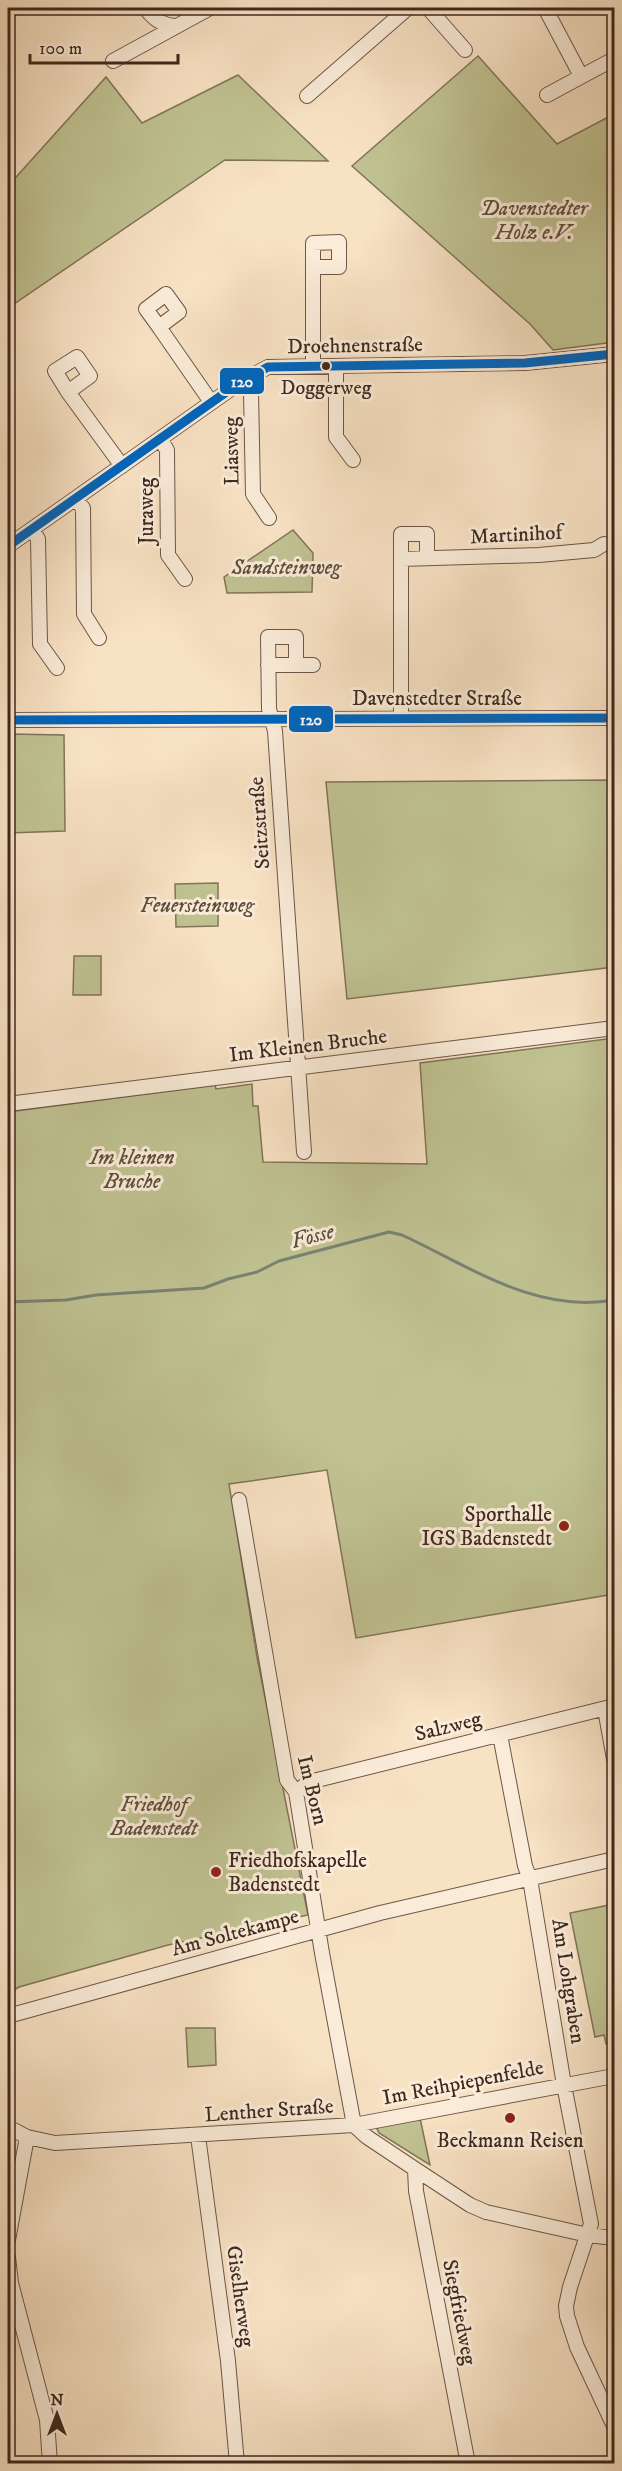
<svg xmlns="http://www.w3.org/2000/svg" width="622" height="2471" viewBox="0 0 622 2471" font-family="'IM FELL DW Pica',serif">
	<rect width="100%" height="100%" fill="#f8e2c4"/>
	<filter id="stains"><feTurbulence type="fractalNoise" baseFrequency=".00333" numOctaves="4"/><feColorMatrix values="0 0 0 0 .2 0 0 0 0 .09 0 0 0 0 .02 0 0 0 .5 -.17"/></filter>
	<radialGradient id="worn" r=".72"><stop offset=".6" stop-color="#630" stop-opacity="0"/><stop offset="1" stop-color="#630" stop-opacity=".3"/></radialGradient>
	<path fill="#c0c292" stroke="#807558" stroke-width="1.5" d="M478,56L557,144L614,114V342L553,350L530,324L352,166Z
		M238,75L328,161L225,160L8,308V186L106,77L142,123Z
		M293,530L313,553L312,592L227,593L224,577Z
		M8,734L64,735L65,831L8,833Z
		M614,780V967L347,999L326,782Z
		M218,883V926L176,927L175,884Z
		M74,956H101V995H73Z
		M614,1038V1594L356,1638L327,1470L229,1484L257,1657L308,1915L168,1945L19,1987L8,1994V1112L215,1085L216,1089L252,1084L253,1106H258L263,1162L427,1164L420,1063Z
		M614,1904V2043L606,2044L604,2035L595,2037L570,1913Z
		M186,2028H215L216,2065L188,2067Z
		M420,2118L430,2165L379,2133L377,2129L379,2126Z"/>
	<g fill="none" stroke-linecap="round" stroke-linejoin="round">
		<path stroke="#798374" stroke-width="3" d="M8,1302L66,1300L96,1295L204,1288L228,1279L257,1272L279,1261L389,1232L402,1235C469,1266 536,1314 614,1300"/>
		<defs>
			<path id="minor" d="M145,8C154,19 160,24 174,26
				M428,8L465,50
				M545,8L581,76
				M113,61L210,8
				M547,95L614,59
				M307,96L408,8
				M313,267V243L339,242V267H313V366
				M159,327L146,309L166,294L179,312L159,327L211,402
				M336,366V437L353,460
				M242,381L251,392L253,494L269,518
				M68,392L55,371L77,357L90,376L68,392L122,466
				M160,439L167,450L168,555L185,579
				M75,499L83,508L84,614L99,638
				M32,529L38,539L40,644L57,668
				M8,546L242,381L268,367L525,363L614,354
				M401,559L539,555L594,550L604,544
				M268,665H313
				M296,665V637H268L269,709L275,731L304,1152
				M401,718V534H427V558
				M8,720L614,718
				M8,1104L614,1028
				M239,1500L287,1780L296,1792L322,1953L354,2125L614,2076
				M605,1709L614,1759
				M500,1735L525,1866L530,1879L564,2085L591,2224L570,2287L566,2306L567,2316L577,2347L614,2426
				M296,1792L309,1782L614,1706
				M8,2016L380,1913L614,1859
				M8,2127L27,2137L55,2143L354,2125L367,2137L415,2169L470,2205L486,2212L588,2235L614,2238
				M198,2136L228,2361L237,2464
				M415,2169L416,2191L468,2464
				M8,2240L27,2137
				M8,2257L11,2283L47,2420L50,2464"/>
		</defs>
		<use href="#minor" stroke="#6d5648" stroke-width="16"/>
		<use href="#minor" stroke="#faecd9" stroke-width="14"/>
		<defs>
			<path id="bus-1" d="M8,546L242,381L268,367L525,363L614,354
				M8,720L614,718"/>
		</defs>
		<use href="#bus-1" stroke="#faecd9" stroke-width="14"/>
		<use href="#bus-1" stroke="#0065bd" stroke-width="9"/>
	</g>
	<circle fill="#3f281e" stroke="#faecd9" stroke-width="2" cx="326" cy="366" r="5"/>
	<g fill="#8f2418" stroke="#faecd9" stroke-width="2">
		<circle cx="564" cy="1526" r="6"/>
		<circle cx="216" cy="1872" r="6"/>
		<circle cx="510" cy="2118" r="6"/>
	</g>
	<g text-anchor="middle" stroke-width="6" stroke-linejoin="round" paint-order="stroke">
		<g font-size="20" fill="#3f281e" stroke="#faecd9">
			<text x="326" y="394">Doggerweg</text>
		</g>
		<g font-size="21" font-style="italic" fill="#5f4e3b" stroke="#faecd9">
			<text x="534" y="215">Davenstedter<tspan x="534" dy="24">Holz e.V.</tspan></text>
			<text x="286" y="574">Sandsteinweg</text>
			<text x="197" y="912">Feuersteinweg</text>
			<text x="132" y="1164">Im kleinen<tspan x="132" dy="24">Bruche</tspan></text>
			<text x="154" y="1811">Friedhof<tspan x="154" dy="24">Badenstedt</tspan></text>
		</g>
		<g font-size="21" fill="#3f281e" stroke="#faecd9">
			<text transform="translate(355 345) rotate(-1)" y="7">Droehnenstraße</text>
			<text transform="translate(231 451) rotate(-91)" y="7">Liasweg</text>
			<text transform="translate(146 511) rotate(-90)" y="7">Juraweg</text>
			<text transform="translate(516 534) rotate(-3)" y="7">Martinihof</text>
			<text x="437" y="705">Davenstedter Straße</text>
			<text transform="translate(259 823) rotate(-94)" y="7">Seitzstraße</text>
			<text transform="translate(308 1045) rotate(-7)" y="7">Im Kleinen Bruche</text>
			<text transform="translate(448 1726) rotate(-14)" y="7">Salzweg</text>
			<text transform="translate(313 1790) rotate(76)" y="7">Im Born</text>
			<text transform="translate(235 1932) rotate(-15)" y="7">Am Soltekampe</text>
			<text transform="translate(569 1981) rotate(81)" y="7">Am Lohgraben</text>
			<text transform="translate(463 2082) rotate(-11)" y="7">Im Reihpiepenfelde</text>
			<text transform="translate(269 2110) rotate(-4)" y="7">Lenther Straße</text>
			<text transform="translate(241 2296) rotate(82)" y="7">Giselherweg</text>
			<text transform="translate(460 2312) rotate(79)" y="7">Siegfriedweg</text>
		</g>
		<g font-size="21" fill="#3f281e" stroke="#faecd9" text-anchor="end">
			<text x="552" y="1521">Sporthalle<tspan x="552" dy="24">IGS Badenstedt</tspan></text>
			<text x="228" y="1867" text-anchor="start">Friedhofskapelle<tspan x="228" dy="24">Badenstedt</tspan></text>
			<text x="510" y="2147" text-anchor="middle">Beckmann Reisen</text>
		</g>
		<g font-size="22" font-style="italic" fill="#574e42" stroke="#faecd9">
			<text transform="translate(312 1235) rotate(-15)" y="8">Fösse</text>
		</g>
	</g>
	<g stroke="#faecd9" stroke-width="2">
		<rect x="219" y="367" width="46" height="28" rx="6" fill="#0065bd"/>
		<rect x="288" y="705" width="46" height="28" rx="6" fill="#0065bd"/>
	</g>
	<g font-size="16" text-anchor="middle" font-weight="bold" fill="#fff">
		<text x="242" y="387">120</text>
		<text x="311" y="725">120</text>
	</g>
	<rect width="622" height="2471" fill="none" stroke="#f8e2c4" stroke-width="30"/>
	<rect x="9" y="9" width="604" height="2453" fill="none" stroke="#3f281e" stroke-width="3"/>
	<rect x="15" y="15" width="592" height="2441" fill="none" stroke="#3f281e" stroke-width="1.5"/>
	<g transform="translate(57 2414)" stroke="#faecd9" stroke-width="4.5" paint-order="stroke">
	<path d="M0-4.5L10 22L0 15L-10 22Z" fill="#3f281e"/>
	<text y="-9" font-size="16" font-weight="bold" text-anchor="middle" fill="#3f281e">N</text>
	</g>
	<path d="M30 54v9h148v-9" fill="none" stroke="#3f281e" stroke-width="3"/>
	<text x="39" y="54" font-size="18" fill="#3f281e" stroke="#faecd9" stroke-width="4.5" paint-order="stroke">100 m</text>
	<rect width="100%" height="100%" filter="url(#stains)"/>
	<rect width="100%" height="100%" fill="url(#worn)"/>
</svg>
